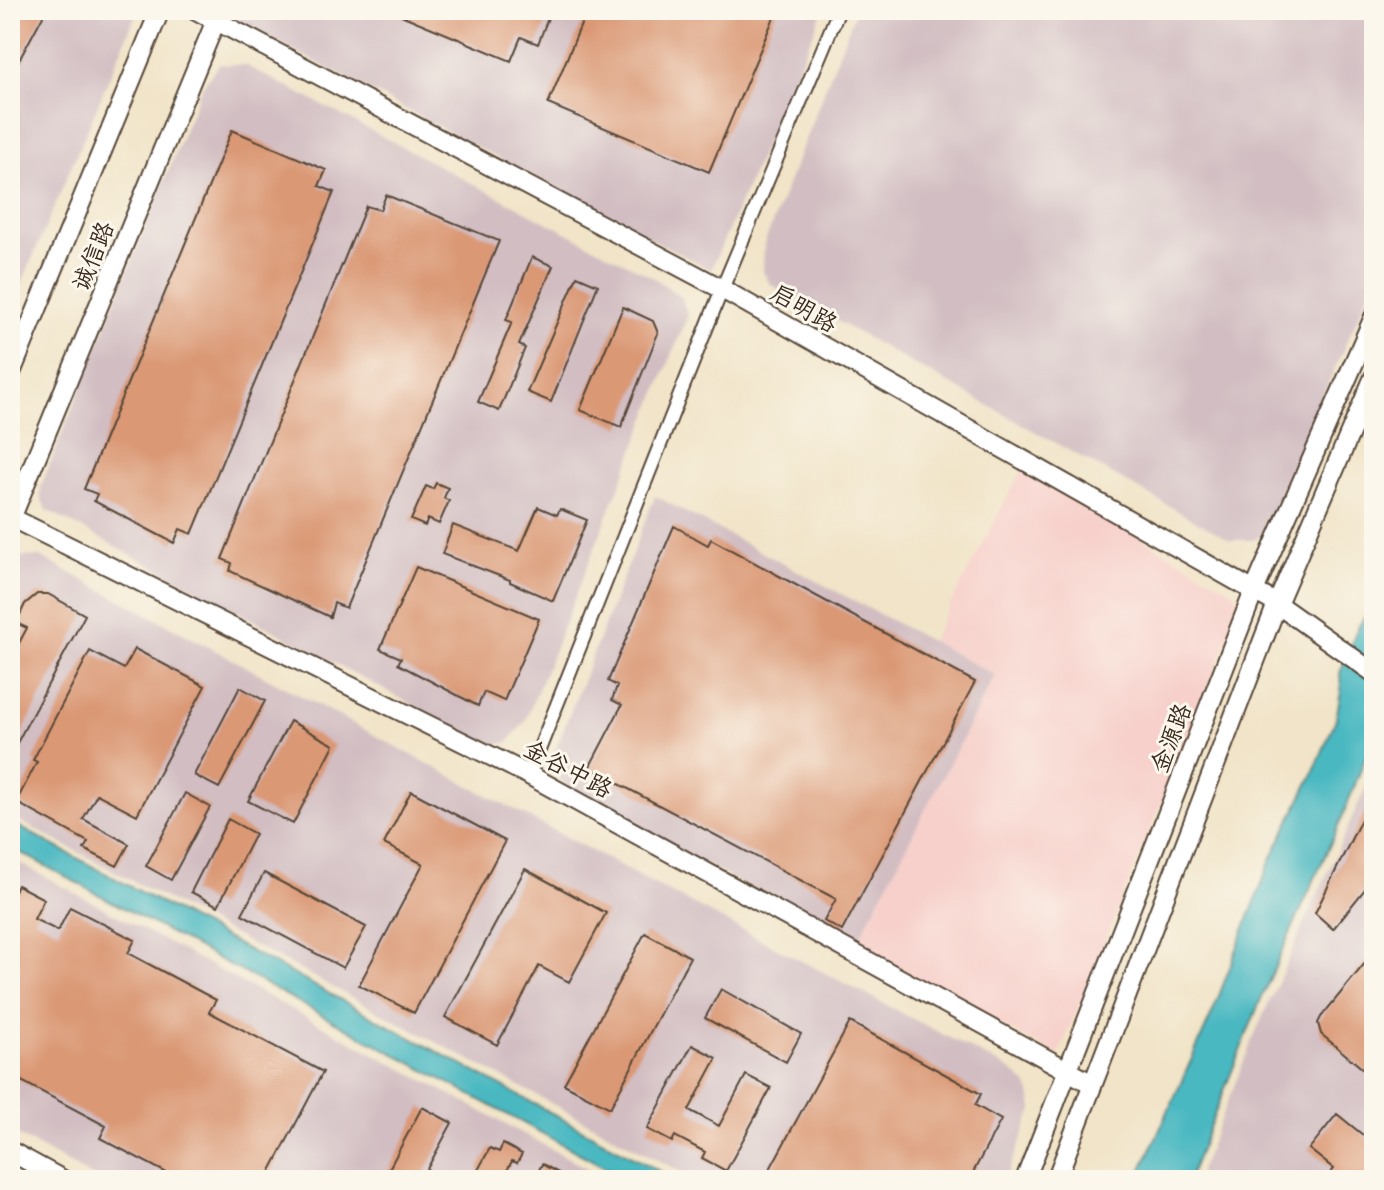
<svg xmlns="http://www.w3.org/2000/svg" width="1384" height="1190" viewBox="0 0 1384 1190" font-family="Delius,'LXGW WenKai TC',sans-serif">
	<rect width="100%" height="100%" fill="#fbf7ec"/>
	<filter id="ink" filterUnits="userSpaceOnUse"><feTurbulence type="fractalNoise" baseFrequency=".0125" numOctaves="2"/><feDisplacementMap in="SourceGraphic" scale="16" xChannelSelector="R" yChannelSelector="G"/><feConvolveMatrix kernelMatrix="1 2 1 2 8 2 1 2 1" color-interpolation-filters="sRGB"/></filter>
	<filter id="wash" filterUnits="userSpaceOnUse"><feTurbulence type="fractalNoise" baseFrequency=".006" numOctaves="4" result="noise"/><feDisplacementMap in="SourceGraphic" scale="32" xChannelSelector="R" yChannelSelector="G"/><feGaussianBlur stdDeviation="1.8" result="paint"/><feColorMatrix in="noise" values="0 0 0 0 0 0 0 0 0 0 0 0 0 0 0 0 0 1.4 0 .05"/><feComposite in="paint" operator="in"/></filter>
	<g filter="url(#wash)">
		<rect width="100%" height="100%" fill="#f1e4c8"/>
		<path fill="#f7d0cb" d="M1022,470L1235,592L1241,606L1058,1056L855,946L995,675L931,641Z"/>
		<path fill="#d2bec2" d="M10,10H138L10,311Z
			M232,10H823L711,270L230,17Z
			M856,10H1374V281L1318,406L1267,533L1254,540H1230L770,284L763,272L764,244Z
			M219,64L245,65L656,279L681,297L688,315L525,722L508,742L490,746L47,510L40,496L41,486L202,87Z
			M655,496L995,675L855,946L570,790L556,774L553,756Z
			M19,556L40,557L650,882L1011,1070L1029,1087L1033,1110L1005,1180H696L10,816V566Z
			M1374,769V1180H1196L1257,1029Z
			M10,858L609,1180H99L10,1131Z"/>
		<path fill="#49b8c1" stroke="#427170" stroke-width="2" d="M1374,597V736L1341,820L1263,994L1188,1180H1137L1212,1014L1272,857L1313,774L1336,719L1341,691L1340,673L1357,629L1369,610Z
			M10,822L676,1180H629L10,847Z"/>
		<g id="blocks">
			<path fill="#da9875" d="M10,10H46L10,77Z
				M389,10H551L538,44L521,37L511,61Z
				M587,10H777L709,172L548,104Z
				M232,130L326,170L319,186L334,192L192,534L180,529L174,543L94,501L97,494L84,489Z
				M386,195L499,241L346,608L334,603L330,617L230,571L232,563L222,559L366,206L380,210Z
				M532,257L553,266L519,345L525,348L499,411L478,402L512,322L506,320Z
				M577,276L598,285L551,402L527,392Z
				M623,307L653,321L658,333L621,427L580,410Z
				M436,483L448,488L444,498L449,501L439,524L428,519L425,526L411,520L426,486L433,489Z
				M538,507L557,515L560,509L587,520L553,601L510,582V580L442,554L453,525L519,551Z
				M674,526L708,545L711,539L975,682L842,931L824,921L836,899L589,768L622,705L612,700L617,686L608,681Z
				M416,567L539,619L504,701L484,692L478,706L398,664L401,658L380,649Z
				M37,594H48L85,615L10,756V660L27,628L16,623L25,604Z
				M135,649L205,686L137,815L97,794L83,819L129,844L117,866L84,849L88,842L16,802L37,762L33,760L90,651L124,669Z
				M240,687L265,701L219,788L194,775Z
				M290,721L334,745L293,824L248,801Z
				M411,791L505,841L414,1013L359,985L423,864L384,844Z
				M185,793L210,807L171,880L146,866Z
				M1374,793V878L1333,929L1315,913Z
				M228,819L255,834L218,906L191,892Z
				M525,869L606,913L569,982L539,966L497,1045L445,1017Z
				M264,873L366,927L343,968L242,914Z
				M17,885L44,899L34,919L58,931L70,907L135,940L128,953L216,1000L209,1012L323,1072L266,1180H180L100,1138L106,1126L10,1075V898Z
				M645,933L690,957L610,1108L564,1084Z
				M1374,952V1068L1369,1074L1321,1034L1318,1023L1321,1017Z
				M721,989L801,1034L786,1062L705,1018Z
				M850,1022L981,1094L975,1105L1001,1120L969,1180H764Z
				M692,1045L717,1058L689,1110L719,1126L746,1075L771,1088L726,1171L702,1158L705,1152L675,1136L672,1142L647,1129Z
				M422,1107L452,1123L421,1180H383Z
				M1337,1114L1374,1144V1180H1325L1334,1169L1309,1149Z
				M503,1144L522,1154L517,1163L512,1161L502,1180H497L478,1170L490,1148L499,1152Z
				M542,1164L571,1180H534Z"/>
		</g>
	</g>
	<g filter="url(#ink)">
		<use href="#blocks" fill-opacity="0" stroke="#564638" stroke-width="2"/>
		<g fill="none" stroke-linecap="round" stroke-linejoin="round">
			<defs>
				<path id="street" d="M529,775L722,289L839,10"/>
				<path id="secondary" d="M196,10L722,289L1277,604L1374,673
					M10,375L160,10
					M10,517L529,775L1092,1084
					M10,521L219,13
					M10,1151L63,1180
					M1025,1180L1254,591L1374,317
					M1056,1180L1277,604L1374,377"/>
			</defs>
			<use href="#street" stroke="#564638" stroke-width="16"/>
			<use href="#secondary" stroke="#564638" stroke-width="22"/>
			<use href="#street" stroke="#fff" stroke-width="12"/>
			<use href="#secondary" stroke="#fff" stroke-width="18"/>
		</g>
	</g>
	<g text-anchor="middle" stroke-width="6" stroke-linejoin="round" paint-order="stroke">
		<g font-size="24" fill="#3b2a1e" stroke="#fbf7ec">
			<text transform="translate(93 256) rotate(-68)" y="8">诚信路</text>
			<text transform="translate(804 308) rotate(30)" y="8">启明路</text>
			<text transform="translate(1171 738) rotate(-69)" y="8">金源路</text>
			<text transform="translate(568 769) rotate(28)" y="8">金谷中路</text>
		</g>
	</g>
	<rect width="1384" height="1190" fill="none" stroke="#fbf7ec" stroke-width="40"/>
</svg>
